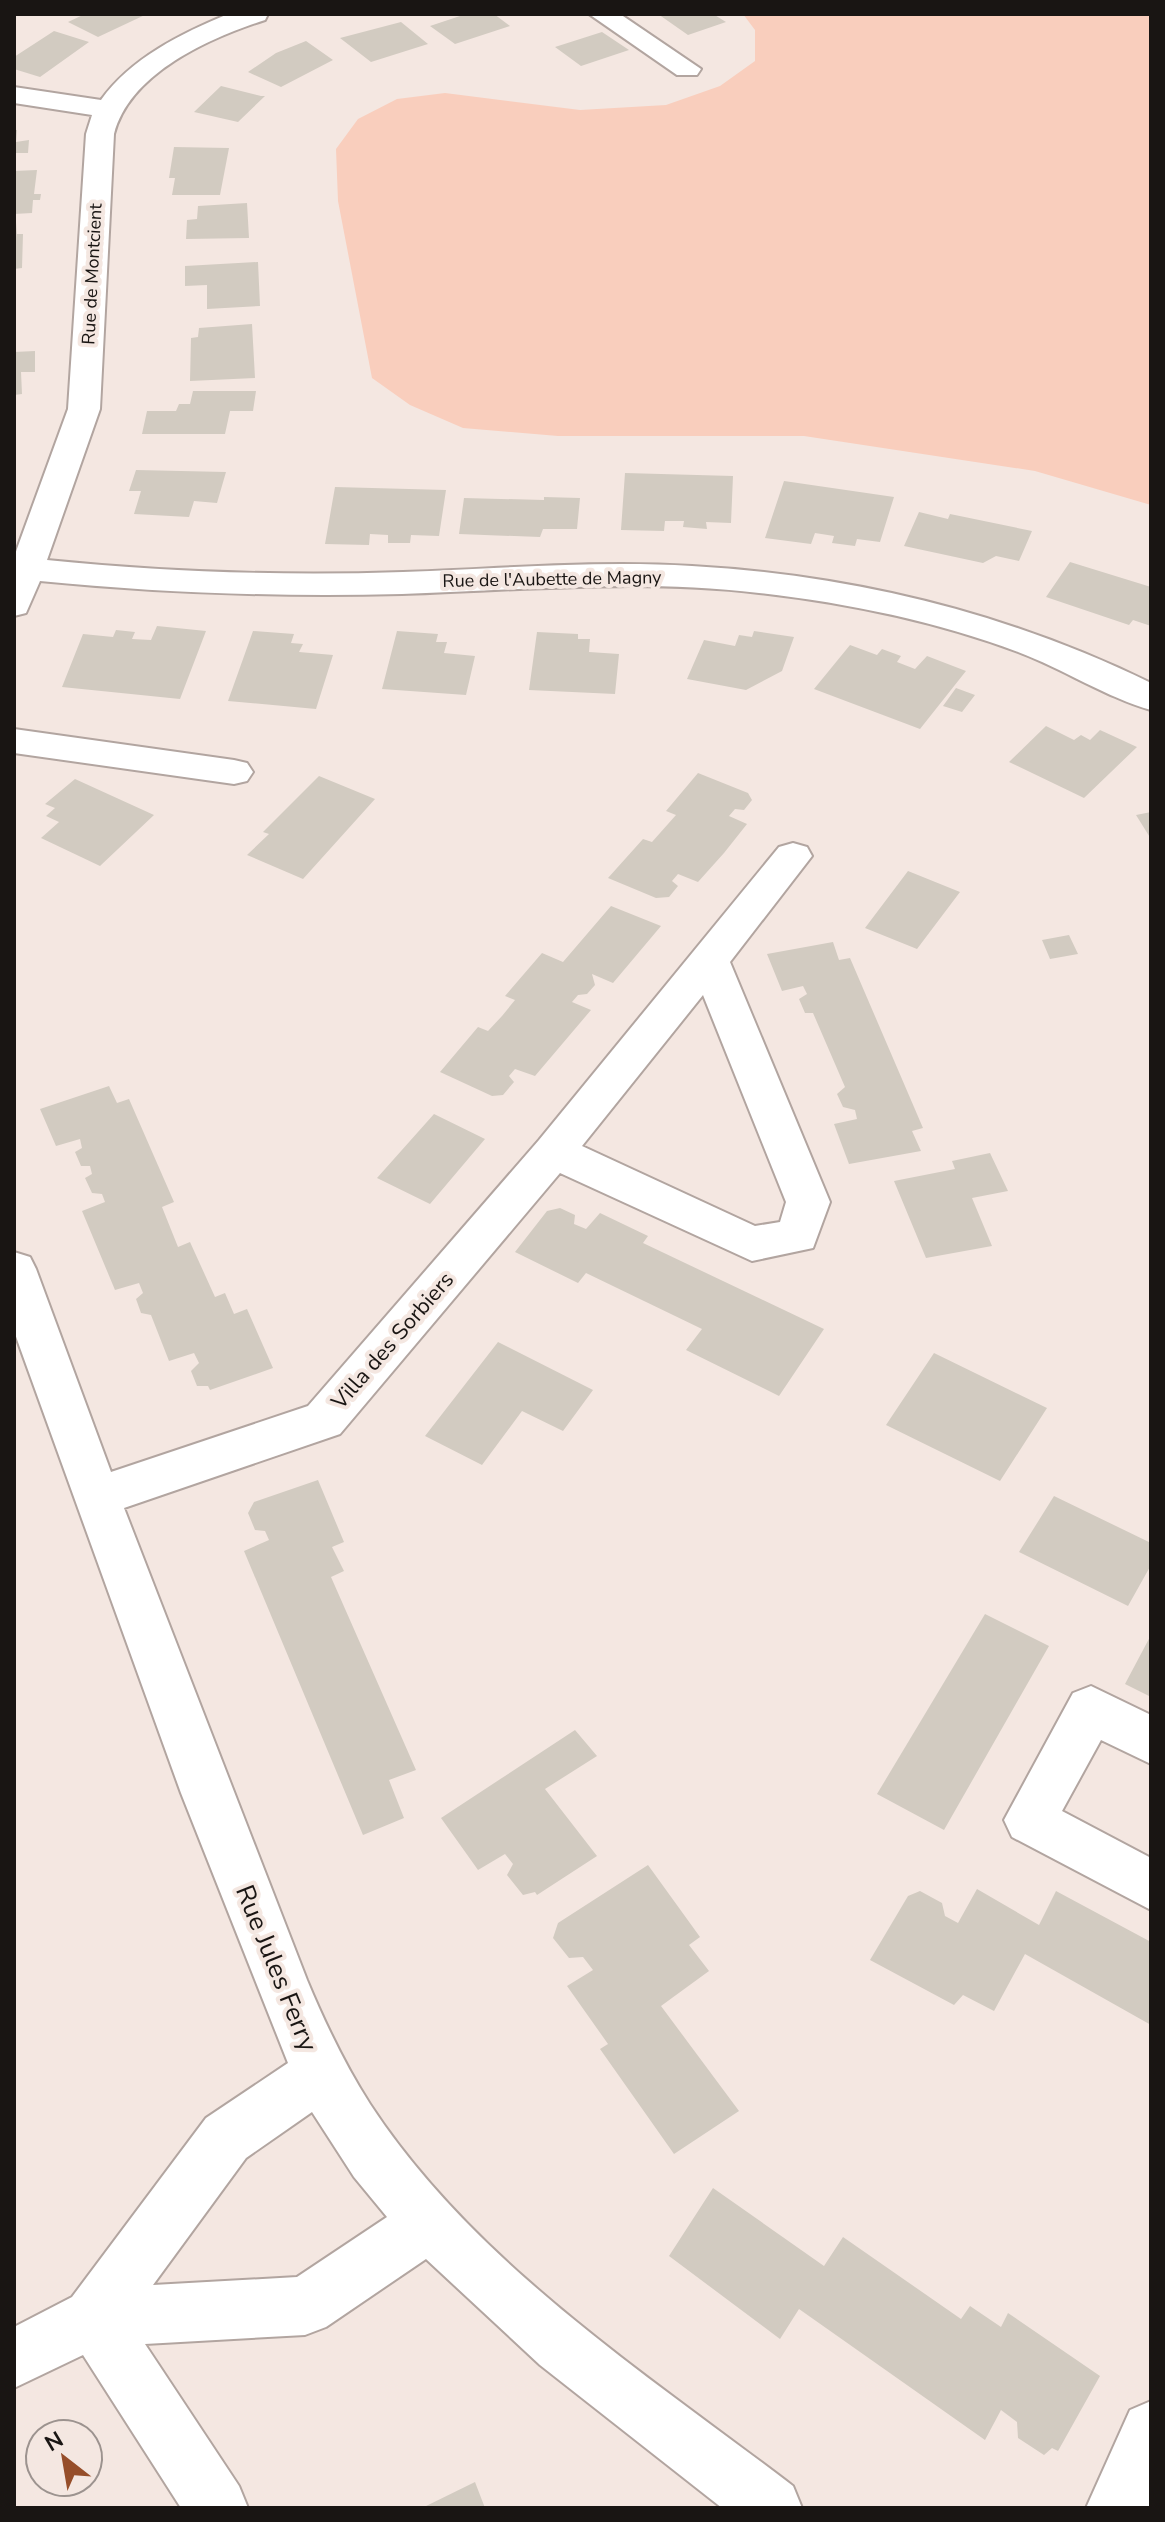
<svg xmlns="http://www.w3.org/2000/svg" width="1165" height="2522" viewBox="0 0 1165 2522" font-family="'Nunito Sans',sans-serif">
	<rect width="100%" height="100%" fill="#f4e7e1"/>
	<path fill="#f9cebd" d="M743,14H1151V505L1035,471L804,436H558L463,428L410,405L372,378L338,201L336,149L358,119L397,99L445,93L580,110L666,105L720,86L755,61V30Z"/>
	<path fill="#d2cbc1" d="M85,14H147L98,37L68,22Z
		M466,14H494L510,26L455,44L430,26Z
		M658,14H713L726,22L688,35Z
		M401,22L428,44L371,62L340,38Z
		M54,31L89,42L40,77L14,69V57Z
		M602,32L629,50L581,66L555,47Z
		M306,41L333,60L281,87L248,72L276,53Z
		M221,86L261,96H265L238,122L194,112Z
		M14,130H17L16,142L29,140L28,153H14Z
		M174,147L229,148L220,195H172L175,178H169Z
		M37,170L34,194H41L40,200H33L32,213L14,214V171Z
		M247,203L249,238L186,239L187,220L197,219L198,206Z
		M17,222V234H23L22,268L14,269Z
		M258,262L260,306L207,309V285L185,286V266Z
		M252,324L255,378L190,381L191,338L198,337L199,328Z
		M35,351V372H21L22,394L14,395V352Z
		M193,391H256L253,411H230L225,434H142L147,411H176L179,404H190Z
		M136,470L226,472L217,503L194,501L189,517L134,514L141,491H129Z
		M625,473L733,476L731,523L706,522L707,529L683,527L684,521H665L664,531L621,530Z
		M784,481L894,497L880,542L857,539L855,546L832,543L834,536L815,533L811,544L765,538Z
		M335,487L446,490L439,536L411,535L410,543H388V535L370,534L369,545L325,544Z
		M544,497L580,498L577,529H543L540,537L459,534L464,498L544,500Z
		M919,512L948,519L950,514L1032,531L1019,561L996,556L983,563L904,546Z
		M1070,562L1151,587V626L1133,620L1129,625L1046,597Z
		M157,626L206,631L180,699L62,687L83,634L113,637L116,630L135,632L132,639L151,640Z
		M253,631L294,634L291,643L303,644L299,652L333,655L316,709L228,701Z
		M397,631L438,634L436,642H447L444,653L475,656L466,695L382,689Z
		M754,631L794,637L782,671L746,690L687,679L704,640L735,646L739,635L752,637Z
		M537,632L578,634V639H590L589,652L619,654L615,694L529,690Z
		M850,645L877,655L882,649L901,656L897,662L915,669L927,656L966,671L920,729L814,689Z
		M956,688L975,695L962,712L943,706Z
		M1046,726L1074,740L1081,735L1090,740L1100,730L1137,747L1084,798L1009,762Z
		M698,773L748,793L752,800L744,810L735,809L729,816L747,824L724,853L698,882L678,874L672,881L678,886L669,897L656,898L608,878L643,839L652,842L676,815L666,811Z
		M319,776L375,799L303,879L247,855L269,834L263,832Z
		M75,779L154,815L100,866L41,838L59,822L46,816L55,808L45,804Z
		M1151,812V839L1136,815Z
		M908,871L960,892L917,949L865,928Z
		M611,906L661,926L613,983L592,974L595,985L587,994L578,995L572,1002L591,1010L535,1076L515,1069L509,1076L514,1082L503,1095L492,1096L440,1072L478,1027L488,1031L502,1016L515,1000L505,996L542,953L563,962Z
		M1069,935L1078,954L1050,959L1042,940Z
		M833,942L839,960L850,958L923,1128L912,1131L921,1151L849,1164L834,1124L857,1119L855,1110L843,1107L837,1094L845,1087L813,1013H805L799,999L807,994L803,986L782,991L767,954Z
		M109,1086L117,1103L129,1099L174,1202L162,1207L178,1247L190,1242L215,1297L225,1293L234,1314L247,1309L273,1368L210,1390L208,1386H197L191,1371L199,1363L194,1353L169,1361L151,1315L141,1313L136,1299L143,1293L139,1283L115,1290L82,1211L105,1202L102,1194L92,1193L85,1178L92,1174L90,1166H81L75,1152L82,1148L80,1139L56,1146L40,1109Z
		M434,1114L485,1139L430,1204L377,1178Z
		M990,1153L1008,1191L972,1198L992,1246L926,1258L894,1181L955,1169L952,1161Z
		M560,1208L575,1215L574,1224L586,1229L600,1213L648,1236L643,1243L824,1329L779,1396L686,1350L702,1329L586,1273L578,1283L515,1252L547,1211Z
		M498,1342L593,1390L563,1431L522,1411L482,1465L425,1436Z
		M934,1353L1047,1408L1000,1481L886,1425Z
		M318,1480L344,1542L332,1547L344,1571L331,1577L416,1770L389,1780L404,1818L363,1835L244,1551L269,1540L265,1531L255,1530L248,1513L254,1502Z
		M1054,1496L1151,1543V1565L1128,1606L1019,1552Z
		M985,1614L1049,1646L944,1830L877,1794Z
		M1151,1635V1697L1125,1684Z
		M575,1730L597,1756L545,1789L597,1856L537,1895L535,1892L523,1895L507,1875L513,1864L505,1854L478,1870L441,1818Z
		M648,1865L700,1937L689,1945L709,1971L661,2006L739,2111L674,2154L600,2049L608,2044L567,1986L593,1970L583,1957L569,1958L553,1938L558,1923Z
		M977,1889L1039,1925L1056,1891L1151,1942V2025L1025,1954L994,2011L963,1995L954,2005L870,1960L908,1896L920,1891L942,1903L945,1916L958,1923Z
		M713,2188L824,2266L843,2237L961,2319L970,2306L1001,2327L1008,2313L1100,2376L1058,2451L1052,2448L1044,2455L1018,2438L1017,2422L1001,2410L985,2440L799,2309L780,2339L669,2256Z
		M475,2482L485,2508H422Z"/>
	<g fill="none" stroke-linecap="round" stroke-linejoin="round">
		<defs>
			<path id="street" d="M228,14H268L265,20C209,38 130,73 114,134L100,409L47,560C165,572 284,576 403,572C499,569 596,560 692,566C851,575 1008,613 1151,683V710C1110,699 1061,668 1018,652C935,621 847,603 759,593C640,579 521,590 402,594C281,597 160,593 40,581L26,613L14,616V557L68,409L86,134L92,115L14,103V87L101,100C131,58 182,33 228,14Z
				M589,14H620L701,69L697,75H677Z
				M14,729L234,760L247,763L253,772L247,781L234,784L14,753Z
				M793,843L807,847L812,856L730,962L830,1202L813,1248L752,1261L560,1173L340,1434L124,1508L307,1980C325,2023 345,2065 370,2104C474,2263 645,2373 793,2486L802,2508H722L540,2365L426,2259L326,2327L305,2335L145,2344L239,2486L248,2508H181L83,2355L14,2388V2327L72,2297L206,2118L288,2063L181,1793L14,1331V1252L30,1257L36,1269L111,1472L308,1406L539,1140L779,847ZM703,995L786,1202L780,1222L755,1226L582,1146ZM312,2112L354,2177L387,2217L297,2277L153,2285L246,2158Z
				M1091,1686L1151,1715V1764L1101,1740L1062,1811L1151,1858V1910L1012,1837L1004,1820L1073,1693Z
				M1151,2401V2501L1148,2508H1086L1130,2410Z"/>
		</defs>
		<use href="#street" stroke="#b2a5a0" stroke-width="4"/>
		<use href="#street" fill="#fff" fill-rule="evenodd"/>
	</g>
	<g text-anchor="middle" stroke-width="8" stroke-linejoin="round" paint-order="stroke">
		<g font-size="18" fill="#191513" stroke="#f4e7e1">
			<text transform="translate(92 274) rotate(-87)" y="6">Rue de Montcient</text>
			<text transform="translate(552 579) rotate(-1)" y="6">Rue de l'Aubette de Magny</text>
		</g>
		<g font-size="22" fill="#191513" stroke="#f4e7e1">
			<text transform="translate(392 1340) rotate(-49)" y="8">Villa des Sorbiers</text>
		</g>
		<g font-size="26" fill="#191513" stroke="#f4e7e1">
			<text transform="translate(277 1968) rotate(68)" y="9">Rue Jules Ferry</text>
		</g>
	</g>
	<rect width="1165" height="2522" fill="none" stroke="#191513" stroke-width="32"/>
	<g transform="translate(64 2458) rotate(329)"><circle r="38" fill="#f4e7e1" stroke="#9c938f" stroke-width="2"/>
	<path d="M0-6L14 30L0 20L-14 30Z" fill="#964e2a"/>
	<text y="-12" font-size="22" font-weight="bold" text-anchor="middle" fill="#191513">N</text>
	</g>
</svg>
